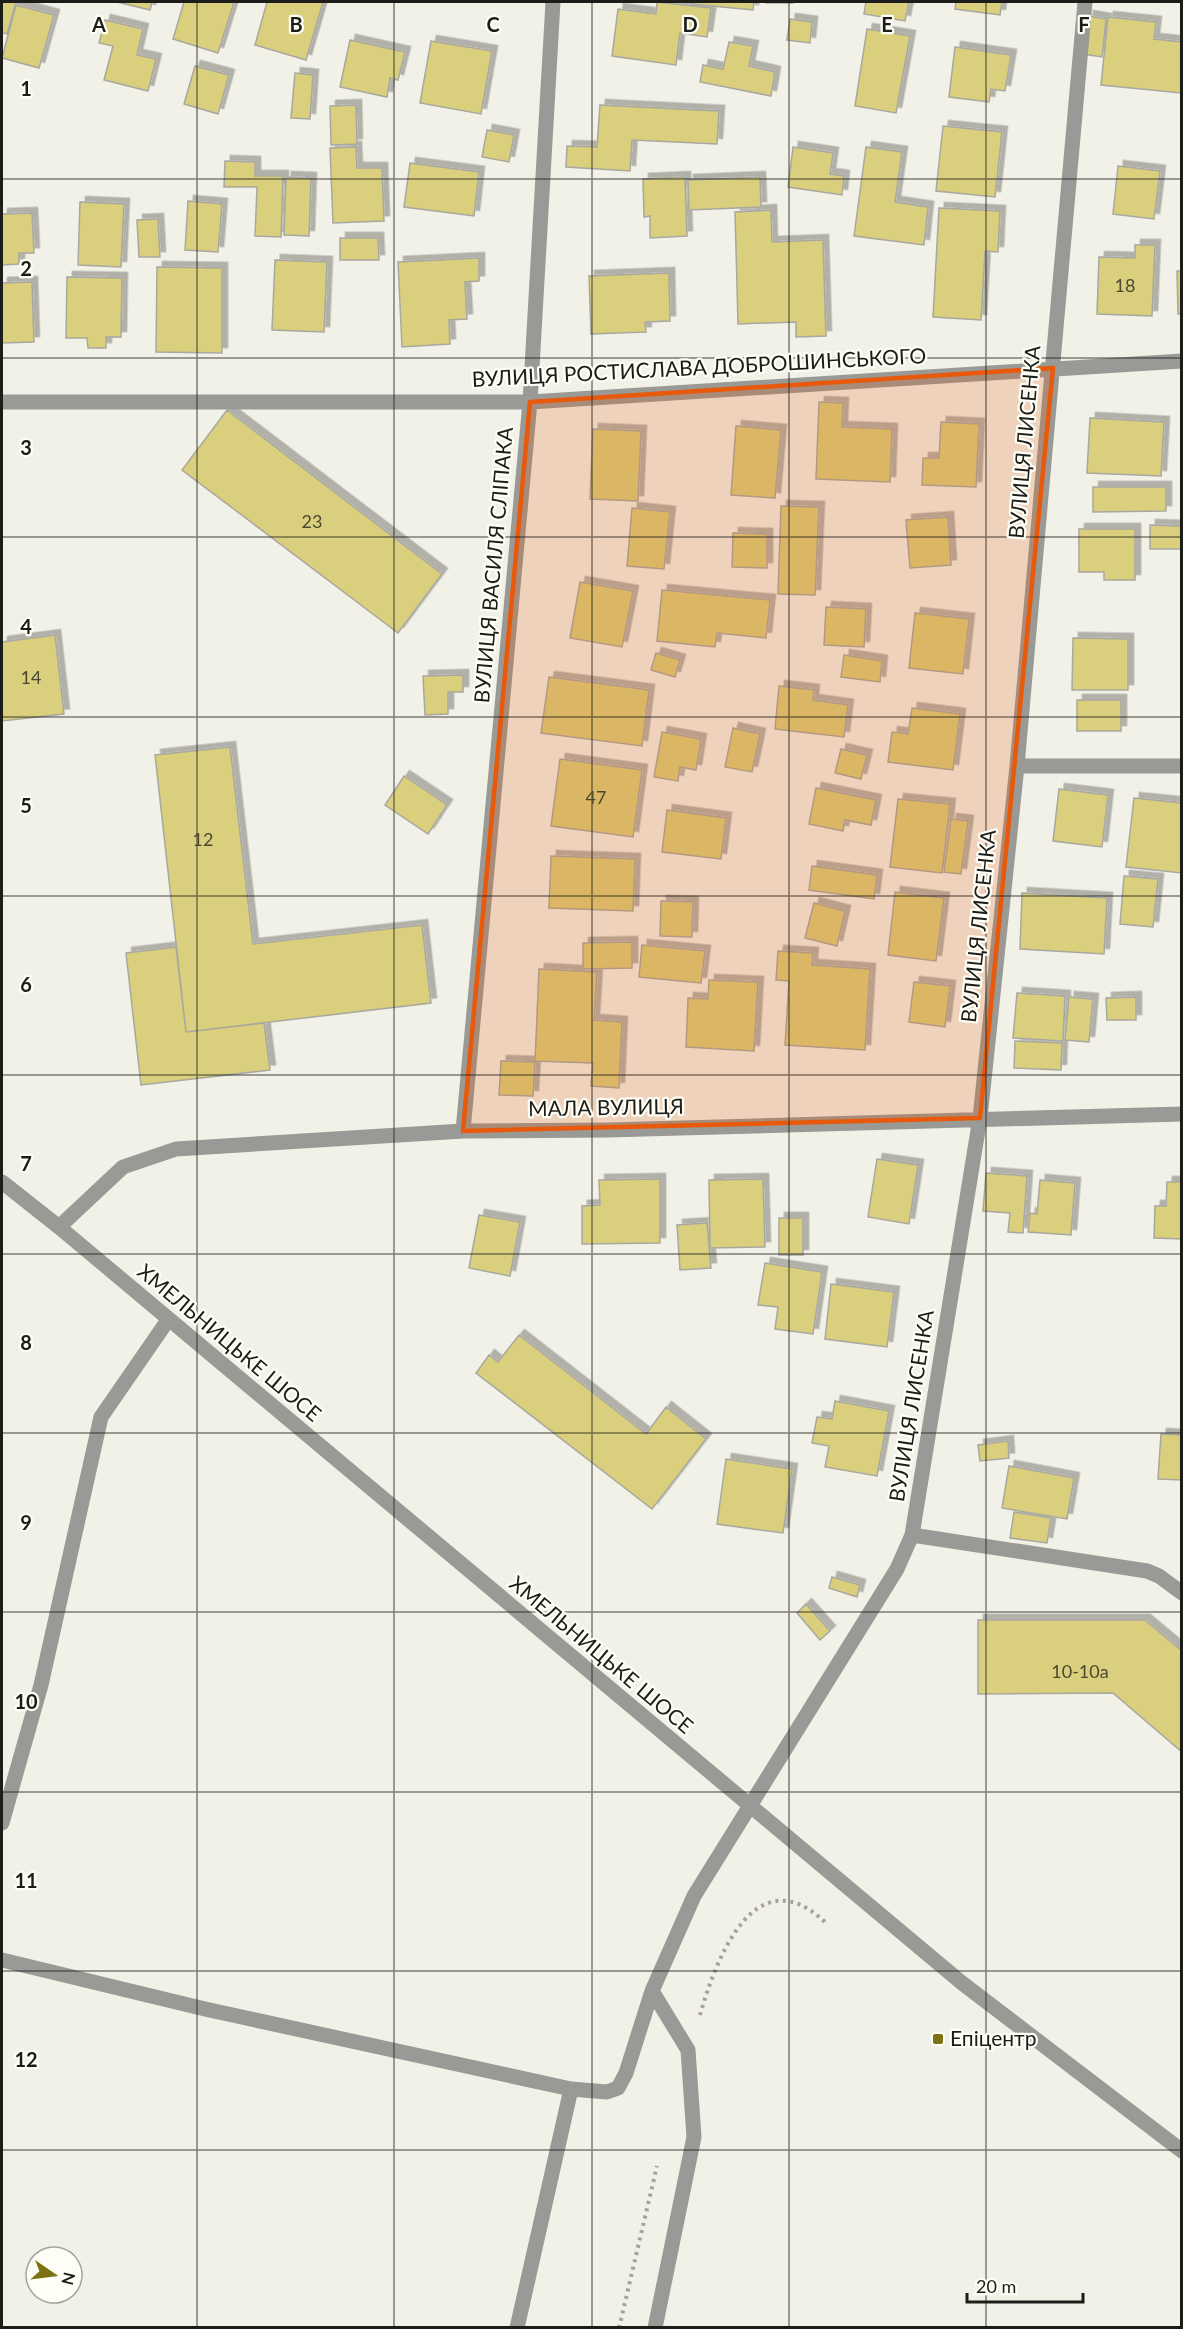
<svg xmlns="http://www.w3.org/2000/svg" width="1183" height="2329" viewBox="0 0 1183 2329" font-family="Lato,sans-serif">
	<defs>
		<filter id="shadow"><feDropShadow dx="5.5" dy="-5.5" stdDeviation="0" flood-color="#0004"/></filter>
	</defs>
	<rect width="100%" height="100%" fill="#f2f1e8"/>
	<path fill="#d9cf7b" stroke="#a9a8a0" stroke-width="1.5" filter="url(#shadow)" d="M2,2H16L7,34L2,33Z
		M117,2H152L150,10Z
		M184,2H234L218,53L173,39Z
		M267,2H323L306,60L255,45Z
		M657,2L711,8L707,37L680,33L676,65L612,56L618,9L656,14Z
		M693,2H754L753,10L692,4Z
		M766,2H793V3H766Z
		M866,2H909L905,21L864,14Z
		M956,2H1002L1000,15L955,9Z
		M16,5L54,15L39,68L2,58Z
		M1088,16L1106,19L1102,57L1083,54Z
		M1108,17L1156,22L1154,39L1182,42L1181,93L1101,85Z
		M790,19L812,22L810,43L787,40Z
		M105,20L143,29L137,55L156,59L148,91L104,80L113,46L99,43Z
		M867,29L910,36L896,113L855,106Z
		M350,40L405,52L398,80L390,78L387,97L340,87Z
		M431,41L492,51L481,114L420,103Z
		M729,42L753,46L749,66L775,72L771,96L700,82L703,65L723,69Z
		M955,47L1011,55L1005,91L991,89L989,102L949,97Z
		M195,66L229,75L218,114L184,104Z
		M295,73L313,75L310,119L291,118Z
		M356,105L357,144L331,145L330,106Z
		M600,105L719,111L717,144L632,140L630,171L566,167L567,146L597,147Z
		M943,126L1002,132L995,197L936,191Z
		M487,130L514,135L509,162L482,157Z
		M356,147L357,168H382L384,221L333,223L330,148Z
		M793,147L833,153L830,174L844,176L842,195L788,187Z
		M866,147L902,152L895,202L928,207L924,245L854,236Z
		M225,161L255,162V176H283L281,237L255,236L257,187H224Z
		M410,163L479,172L474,216L404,207Z
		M1118,166L1160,171L1154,219L1113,214Z
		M286,177L311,178L309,236L284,235Z
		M685,177L687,236L650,238V216L644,217L643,179Z
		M760,177L761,207L689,210L688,180Z
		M188,201L222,204L218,252L185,250Z
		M80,202L124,204L121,267L78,265Z
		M939,208L1000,211L998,252L985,251L981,320L933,317Z
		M771,210L772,242L823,240L826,336L796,337V322L738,324L735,212Z
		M32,213L34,253H19V264L2,265V214Z
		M158,219L160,257H139L137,220Z
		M340,238H378L379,260H340Z
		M1135,245H1155L1152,316L1097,314L1099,257L1135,258Z
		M479,258V281L465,282L467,319L449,320L450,344L402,347L398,262Z
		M275,260L327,262L324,332L272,330Z
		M157,267L222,268V353L156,352Z
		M1177,271H1182V314H1178Z
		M669,273L670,321L645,322L646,332L591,334L589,276Z
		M67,277L122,278L121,337H106V348H88L87,338H66Z
		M32,282L34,342L2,343V283Z
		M819,402L843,403L842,427L892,429L890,482L816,479Z
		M227,410L442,574L398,633L182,470Z
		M1090,418L1164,422L1161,476L1087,473Z
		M941,422L979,424L976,487L922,485L923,458H939Z
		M736,426L781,430L775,498L731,495Z
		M593,429L641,431L638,501L590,499Z
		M1093,487H1166V511L1093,512Z
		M781,506L819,507L815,595L778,594Z
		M632,508L670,512L664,569L627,566Z
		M948,517L951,565L910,568L906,520Z
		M1150,525L1182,526V549H1150Z
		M1079,529H1135V580H1104V572H1079Z
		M733,533L767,534V568L732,567Z
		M580,582L633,591L622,647L570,638Z
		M662,590L770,600L766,638L717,633L715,647L657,641Z
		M826,607L866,609L864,647L824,645Z
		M915,613L969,619L963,674L909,668Z
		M55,635L64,714L2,721V642Z
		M1073,638L1128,639V690H1072Z
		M656,653L680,660L675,677L651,670Z
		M844,655L882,661L880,682L841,677Z
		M463,675V692H448V714L425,715L423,676Z
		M549,677L649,690L642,746L541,733Z
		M779,686L814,690L813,700L848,705L844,737L775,729Z
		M1077,700H1121V731H1077Z
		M912,708L960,714L953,770L888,762L892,732L908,734Z
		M733,728L760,734L752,772L725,767Z
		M662,732L701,739L696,770L680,767L678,781L654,777Z
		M230,747L253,944L422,925L431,1003L186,1032L155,755Z
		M841,749L867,755L861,779L835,773Z
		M560,759L642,770L633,837L551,826Z
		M404,776L447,805L428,834L385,805Z
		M816,788L876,800L871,825L845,820L843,831L809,824Z
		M1059,789L1108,795L1102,847L1053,841Z
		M1134,798L1182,803V873L1126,867Z
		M898,799L950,804L942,873L890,867Z
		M667,810L726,818L721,859L662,852Z
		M951,819L968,821L961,874L944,872Z
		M551,856L635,859L633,911L549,908Z
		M812,866L877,875L874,899L809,890Z
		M1124,876L1158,879L1153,927L1120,924Z
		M895,892L944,898L936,961L888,955Z
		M1022,893L1107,898L1104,954L1020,949Z
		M661,901L693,902L692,937L660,936Z
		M814,903L845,911L837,946L805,938Z
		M632,942V968L583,969V943Z
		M642,945L705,951L701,983L639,977Z
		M176,947L186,1032L264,1023L270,1070L141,1085L126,953Z
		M778,951L813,953L812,965L870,969L865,1050L785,1045L789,981L776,980Z
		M539,969L597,972L594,1020L622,1022L619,1088L591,1086L593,1063L535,1061Z
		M709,980L758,982L754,1051L686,1047L688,998L708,999Z
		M914,982L950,986L945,1027L909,1022Z
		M1017,993L1065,996L1063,1041L1013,1038Z
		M1069,997L1093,999L1089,1042L1065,1040Z
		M1136,997V1020H1107L1106,998Z
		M1015,1041L1062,1043L1061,1070L1014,1068Z
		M501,1061L535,1062L533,1096L499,1095Z
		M877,1159L918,1165L909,1224L868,1217Z
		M986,1173L1027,1176L1023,1233L1008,1232L1010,1213L983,1211Z
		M660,1179V1243L582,1244V1206L600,1205L599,1180Z
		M763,1179L765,1247L710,1248L709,1180Z
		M1040,1180L1075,1183L1071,1235L1028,1232L1030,1213L1037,1214Z
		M1167,1182H1182V1239L1154,1238L1155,1206H1166Z
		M479,1215L520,1222L510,1276L469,1268Z
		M779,1218H803V1255H779Z
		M707,1223L711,1268L680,1270L677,1225Z
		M765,1263L822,1272L813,1334L775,1329L778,1307L758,1305Z
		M831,1284L894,1292L887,1347L825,1339Z
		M519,1335L646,1434L666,1407L706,1439L652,1509L476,1373L489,1355L498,1362Z
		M835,1401L889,1411L877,1476L825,1467L829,1446L812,1443L817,1417L832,1419Z
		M1161,1434L1182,1435V1480L1158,1479Z
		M1008,1441L1009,1458L980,1461L978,1445Z
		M726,1459L792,1469L783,1533L717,1524Z
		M1009,1466L1074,1478L1067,1519L1002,1508Z
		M1014,1512L1051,1518L1047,1543L1010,1538Z
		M832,1577L860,1585L857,1597L829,1588Z
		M806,1604L830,1631L820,1640L797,1613Z
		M978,1620H1145L1182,1651V1752L1113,1693L978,1694Z"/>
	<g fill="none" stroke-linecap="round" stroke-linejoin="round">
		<path stroke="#a3a29b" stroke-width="4" stroke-dasharray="3 4.5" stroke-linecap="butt" d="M700,2015C716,1959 755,1855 826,1923
			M619,2328L657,2166"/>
		<path stroke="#999995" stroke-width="15" d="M2,402H530L1182,361
			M1017,766H1182
			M463,1131L530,402L553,2
			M2,1182L59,1227L962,1983L1182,2151
			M59,1227L123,1167L176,1149L463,1131L608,1130L1182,1114
			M912,1535L1147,1571L1159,1576L1182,1593
			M2,1823L41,1685L101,1417L168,1320
			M2,1960L205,2009L571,2089L607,2092L618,2088L626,2073L652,1991L694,1896L897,1569L912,1535L980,1118L1017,766L1085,2
			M652,1991L688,2050L694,2137L655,2328
			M517,2328L571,2089"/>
	</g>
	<path fill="#e8590c" fill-opacity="0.2" stroke="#e8590c" stroke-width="4.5" stroke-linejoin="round" d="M1053,368L980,1118L463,1131L530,402Z"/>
	<path fill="none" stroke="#1c1c19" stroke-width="1.5" stroke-opacity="0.55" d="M197,2V2328M394,2V2328M592,2V2328M789,2V2328M986,2V2328M2,179H1182M2,358H1182M2,537H1182M2,717H1182M2,896H1182M2,1075H1182M2,1254H1182M2,1433H1182M2,1612H1182M2,1792H1182M2,1971H1182M2,2150H1182"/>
	<rect fill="#7d7213" stroke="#fffef6" stroke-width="2" x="932" y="2033" width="12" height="12" rx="3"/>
	<g text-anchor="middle" stroke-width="4.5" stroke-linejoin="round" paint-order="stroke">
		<g font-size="18" fill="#4b4932">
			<text x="1125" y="292">18</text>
			<text x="312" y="528">23</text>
			<text x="31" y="684">14</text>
			<text x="596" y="804">47</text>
			<text x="203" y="846">12</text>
			<text x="1080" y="1678">10-10а</text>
		</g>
		<g font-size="21" fill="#1c1c19" stroke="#fffef6">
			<text transform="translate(699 368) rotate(-3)" y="7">ВУЛИЦЯ РОСТИСЛАВА ДОБРОШИНСЬКОГО</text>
			<text transform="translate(1025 442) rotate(-85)" y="7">ВУЛИЦЯ ЛИСЕНКА</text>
			<text transform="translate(494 565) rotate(-85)" y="7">ВУЛИЦЯ ВАСИЛЯ СЛІПАКА</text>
			<text transform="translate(979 926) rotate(-84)" y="7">ВУЛИЦЯ ЛИСЕНКА</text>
			<text transform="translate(606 1108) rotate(-1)" y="7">МАЛА ВУЛИЦЯ</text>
			<text transform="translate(229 1343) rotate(40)" y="7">ХМЕЛЬНИЦЬКЕ ШОСЕ</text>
			<text transform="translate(912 1406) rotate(-81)" y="7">ВУЛИЦЯ ЛИСЕНКА</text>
			<text transform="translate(601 1655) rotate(40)" y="7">ХМЕЛЬНИЦЬКЕ ШОСЕ</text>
		</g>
		<g font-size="21" fill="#1c1c19" stroke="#fffef6" text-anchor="start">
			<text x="950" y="2046">Епіцентр</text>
		</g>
	</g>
	<g font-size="20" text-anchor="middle" font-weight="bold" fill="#1c1c19" stroke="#fffef6" stroke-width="4.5" stroke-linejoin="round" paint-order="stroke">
		<text x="99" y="32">A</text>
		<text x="296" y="32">B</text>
		<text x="493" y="32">C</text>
		<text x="690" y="32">D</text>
		<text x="887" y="32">E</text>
		<text x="1084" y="32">F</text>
		<text x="26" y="96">1</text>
		<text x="26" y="276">2</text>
		<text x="26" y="455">3</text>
		<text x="26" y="634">4</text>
		<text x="26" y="813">5</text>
		<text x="26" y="992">6</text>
		<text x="26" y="1171">7</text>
		<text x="26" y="1350">8</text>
		<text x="26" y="1530">9</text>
		<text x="26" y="1709">10</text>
		<text x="26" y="1888">11</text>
		<text x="26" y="2067">12</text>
	</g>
	<rect width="1183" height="2329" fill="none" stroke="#1c1c19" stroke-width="6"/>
	<g transform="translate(54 2275) rotate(104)"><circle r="28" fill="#fffef6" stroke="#a4a49e" stroke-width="1.5"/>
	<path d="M0-4.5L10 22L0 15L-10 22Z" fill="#7d7213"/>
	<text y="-9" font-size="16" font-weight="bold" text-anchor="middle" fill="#1c1c19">N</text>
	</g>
	<path d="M967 2293v9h116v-9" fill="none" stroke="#1c1c19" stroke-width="3"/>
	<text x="976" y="2293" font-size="18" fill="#1c1c19" stroke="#fffef6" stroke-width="4.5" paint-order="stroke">20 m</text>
</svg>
